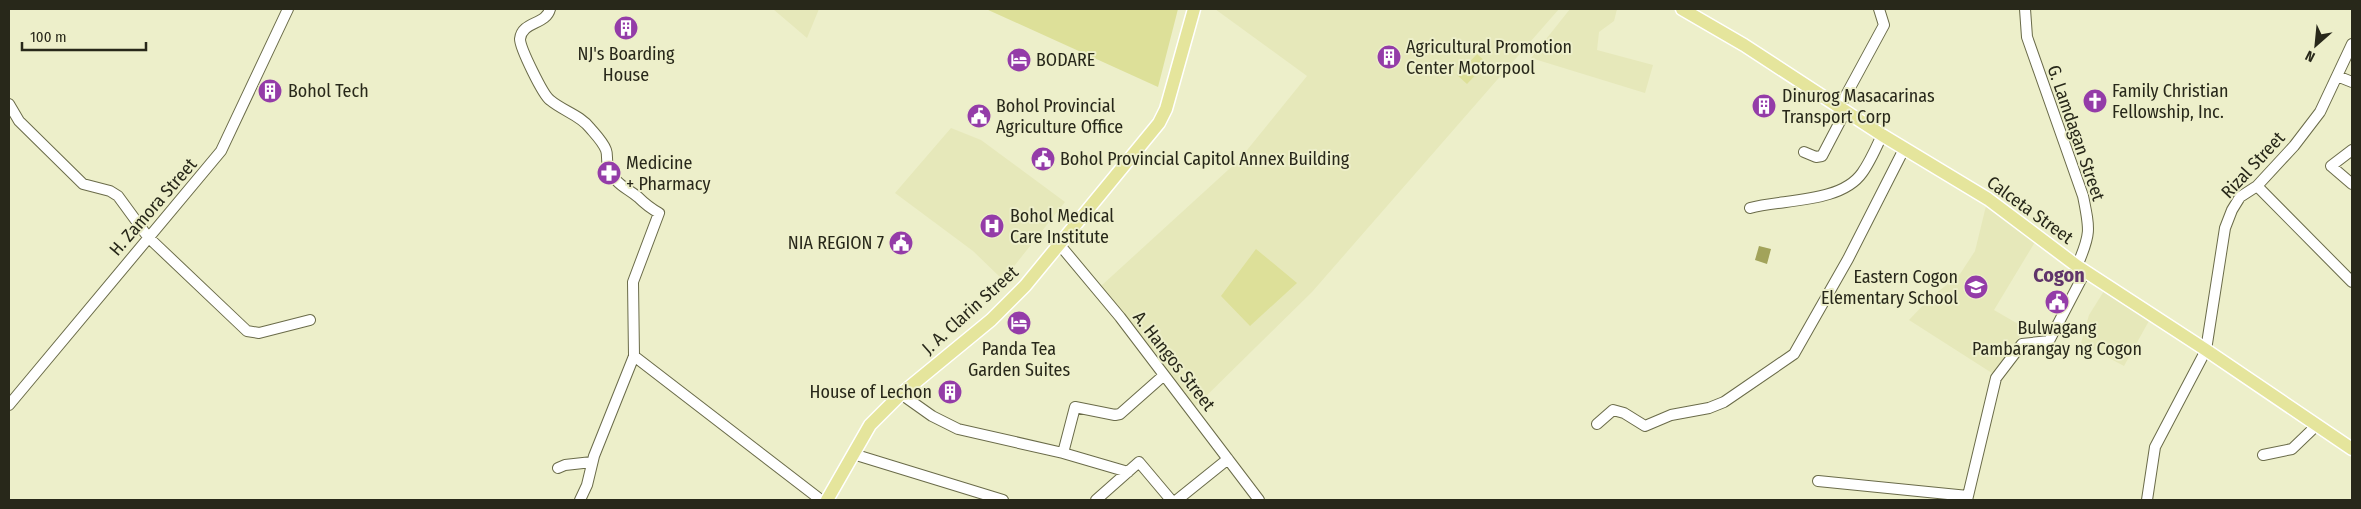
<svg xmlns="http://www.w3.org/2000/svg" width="2361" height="509" viewBox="0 0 2361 509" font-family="'Fira Sans Condensed',sans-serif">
	<rect width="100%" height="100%" fill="#edefca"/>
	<path fill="#e6e8ba" d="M773,9H819L807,38Z
		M1215,9H1559L1312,292L1194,408L1101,286L1239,160L1307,76Z
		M1570,9H1617L1614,21L1599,32L1597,50L1653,65L1645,93L1531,58Z
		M951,128L981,140L1065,202L1003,280L973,251L895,193Z
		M1986,206L2035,242L1994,310L2025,328L1995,375L1909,320L1929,299L1960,274L1975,251Z
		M2104,291L2150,319L2124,366L2081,343L2089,315Z"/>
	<path fill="#dde099" d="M986,9H1178L1158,87Z
		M1477,54L1487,63L1467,84L1457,75Z
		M1256,249L1297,283L1250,326L1221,296Z"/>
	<path fill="#a2a35a" d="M1759,246L1771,249L1767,264L1755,260Z"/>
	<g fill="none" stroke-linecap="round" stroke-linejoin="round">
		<defs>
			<path id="minor" d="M550,9C546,25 522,21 520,39C520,48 543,95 550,100C563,111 580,115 590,128C596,135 603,142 606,150C608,155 606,160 608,165C616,186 623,185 638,197C645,204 650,208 659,213L633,282L634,356L821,500
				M2025,9L2027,37L2083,196C2090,230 2091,234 2077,266
				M2337,76L2352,82
				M9,104L19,121L83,184L110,191L118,196L148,237L247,331L259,333L310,320
				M1839,108L1884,25L1879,9
				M2352,150L2331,166L2352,184
				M1804,152L1816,157L1822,156L1845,112
				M2257,186L2352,282
				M1750,208C1783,199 1841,203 1862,173C1870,162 1876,148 1882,135
				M1059,244L1120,317L1259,500
				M901,394L932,416L958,429L1063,453L1075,407L1115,415L1120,414L1163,376
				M9,405L221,151L288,9
				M1597,424L1613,410L1624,413L1645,426L1671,415L1709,408L1724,402L1794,354L1848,259L1904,149
				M1063,453L1128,472
				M853,454L1003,500
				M2263,455L2292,449L2317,425
				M558,468L565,465L592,462
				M1818,481L1968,496
				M580,500L587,485L594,456L634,356
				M1096,500L1139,462L1171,500
				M1177,500L1228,459
				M1967,500L1996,378L2022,344L2049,341L2085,272
				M2147,500L2155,447L2206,350L2225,228L2232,210L2240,197L2257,186L2294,146L2320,112L2352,44"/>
			<path id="major" d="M1682,9L1744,45L1882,135L1988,199L2077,266L2206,350L2352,449
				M827,500L870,425L901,394L991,320L1025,286L1159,123L1166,109L1194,9"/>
		</defs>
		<use href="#minor" stroke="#6a6b49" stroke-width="12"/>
		<use href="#major" stroke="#fff" stroke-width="15"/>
		<use href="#minor" stroke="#fff" stroke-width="10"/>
		<use href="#major" stroke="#e5e59c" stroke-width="12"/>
	</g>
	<defs>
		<symbol id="building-disc" viewBox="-11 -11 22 22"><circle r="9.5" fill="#943ca8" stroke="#edefca"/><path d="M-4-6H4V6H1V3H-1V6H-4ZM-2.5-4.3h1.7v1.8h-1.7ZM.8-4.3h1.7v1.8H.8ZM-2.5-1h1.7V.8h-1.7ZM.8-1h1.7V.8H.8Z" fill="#fff"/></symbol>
		<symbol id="hotel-disc" viewBox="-11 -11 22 22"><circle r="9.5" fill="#943ca8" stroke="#edefca"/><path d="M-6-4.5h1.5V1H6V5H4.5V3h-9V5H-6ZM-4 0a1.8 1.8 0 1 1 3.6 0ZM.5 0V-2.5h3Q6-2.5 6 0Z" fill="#fff"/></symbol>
		<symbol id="church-disc" viewBox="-11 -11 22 22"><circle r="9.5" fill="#943ca8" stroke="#edefca"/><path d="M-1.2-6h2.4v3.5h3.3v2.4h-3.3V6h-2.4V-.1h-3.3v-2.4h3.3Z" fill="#fff"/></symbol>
		<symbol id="civic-disc" viewBox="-11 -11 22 22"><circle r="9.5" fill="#943ca8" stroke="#edefca"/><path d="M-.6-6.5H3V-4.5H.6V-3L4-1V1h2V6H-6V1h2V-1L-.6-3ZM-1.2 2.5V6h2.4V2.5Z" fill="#fff"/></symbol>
		<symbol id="pharmacy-disc" viewBox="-11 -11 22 22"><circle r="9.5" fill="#943ca8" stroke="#edefca"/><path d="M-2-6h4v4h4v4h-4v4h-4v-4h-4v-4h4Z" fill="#fff"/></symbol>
		<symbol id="hospital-disc" viewBox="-11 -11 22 22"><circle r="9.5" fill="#943ca8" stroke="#edefca"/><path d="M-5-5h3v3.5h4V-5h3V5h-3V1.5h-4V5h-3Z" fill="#fff"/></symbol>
		<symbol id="school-disc" viewBox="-11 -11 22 22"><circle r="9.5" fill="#943ca8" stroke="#edefca"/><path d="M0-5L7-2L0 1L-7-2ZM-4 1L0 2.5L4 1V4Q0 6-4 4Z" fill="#fff"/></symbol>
	</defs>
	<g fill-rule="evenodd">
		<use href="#building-disc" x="612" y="14" width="28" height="28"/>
		<use href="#building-disc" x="1375" y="43" width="28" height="28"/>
		<use href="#hotel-disc" x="1005" y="46" width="28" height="28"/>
		<use href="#building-disc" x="256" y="77" width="28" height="28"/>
		<use href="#church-disc" x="2081" y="87" width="28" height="28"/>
		<use href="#building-disc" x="1750" y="92" width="28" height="28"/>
		<use href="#civic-disc" x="965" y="102" width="28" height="28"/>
		<use href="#civic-disc" x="1029" y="145" width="28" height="28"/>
		<use href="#pharmacy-disc" x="595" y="159" width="28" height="28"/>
		<use href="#hospital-disc" x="978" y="212" width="28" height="28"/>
		<use href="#civic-disc" x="887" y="229" width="28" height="28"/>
		<use href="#school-disc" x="1962" y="273" width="28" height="28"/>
		<use href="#civic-disc" x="2043" y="288" width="28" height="28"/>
		<use href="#hotel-disc" x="1005" y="309" width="28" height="28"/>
		<use href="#building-disc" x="936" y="378" width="28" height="28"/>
	</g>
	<g text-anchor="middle" stroke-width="4" stroke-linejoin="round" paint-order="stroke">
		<g font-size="18" fill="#28281a" stroke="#edefca" text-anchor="start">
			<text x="1406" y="53">Agricultural Promotion<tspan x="1406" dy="21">Center Motorpool</tspan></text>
			<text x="626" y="60" text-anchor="middle">NJ's Boarding<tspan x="626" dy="21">House</tspan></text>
			<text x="1036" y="66">BODARE</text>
			<text x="288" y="97">Bohol Tech</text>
			<text x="2112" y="97">Family Christian<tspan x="2112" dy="21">Fellowship, Inc.</tspan></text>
			<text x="1782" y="102">Dinurog Masacarinas<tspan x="1782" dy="21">Transport Corp</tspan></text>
			<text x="996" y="112">Bohol Provincial<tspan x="996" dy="21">Agriculture Office</tspan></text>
			<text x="1060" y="165">Bohol Provincial Capitol Annex Building</text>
			<text x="626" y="169">Medicine<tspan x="626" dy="21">+ Pharmacy</tspan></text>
			<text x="1010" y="222">Bohol Medical<tspan x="1010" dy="21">Care Institute</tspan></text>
			<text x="884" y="249" text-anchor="end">NIA REGION 7</text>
			<text x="1958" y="283" text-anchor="end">Eastern Cogon<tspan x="1958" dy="21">Elementary School</tspan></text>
			<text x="2057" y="334" text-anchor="middle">Bulwagang<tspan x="2057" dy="21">Pambarangay ng Cogon</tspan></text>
			<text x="1019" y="355" text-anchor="middle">Panda Tea<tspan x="1019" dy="21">Garden Suites</tspan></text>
			<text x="932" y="398" text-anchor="end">House of Lechon</text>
		</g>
		<g font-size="18" fill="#28281a" stroke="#edefca">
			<text transform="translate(2076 133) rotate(71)" y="6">G. Lamdagan Street</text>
			<text transform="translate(2253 165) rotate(-47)" y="6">Rizal Street</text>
			<text transform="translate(153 207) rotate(-49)" y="6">H. Zamora Street</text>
			<text transform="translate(2030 210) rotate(36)" y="6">Calceta Street</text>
			<text transform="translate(970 310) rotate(-42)" y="6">J. A. Clarin Street</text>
			<text transform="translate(1174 361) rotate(52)" y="6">A. Hangos Street</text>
		</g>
		<g font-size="20" font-weight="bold" fill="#60346a" stroke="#edefca">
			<text x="2059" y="282">Cogon</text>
		</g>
	</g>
	<rect width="2361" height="509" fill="none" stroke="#28281a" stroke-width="20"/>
	<g transform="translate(2316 45) rotate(207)" stroke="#edefca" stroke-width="4" paint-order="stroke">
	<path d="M0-4L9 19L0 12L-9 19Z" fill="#28281a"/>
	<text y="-8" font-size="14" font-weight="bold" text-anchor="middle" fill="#28281a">N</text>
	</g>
	<path d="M22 42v8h124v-8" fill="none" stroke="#28281a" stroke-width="2.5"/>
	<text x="30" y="42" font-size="15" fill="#28281a" stroke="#edefca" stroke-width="4" paint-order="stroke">100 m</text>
</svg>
